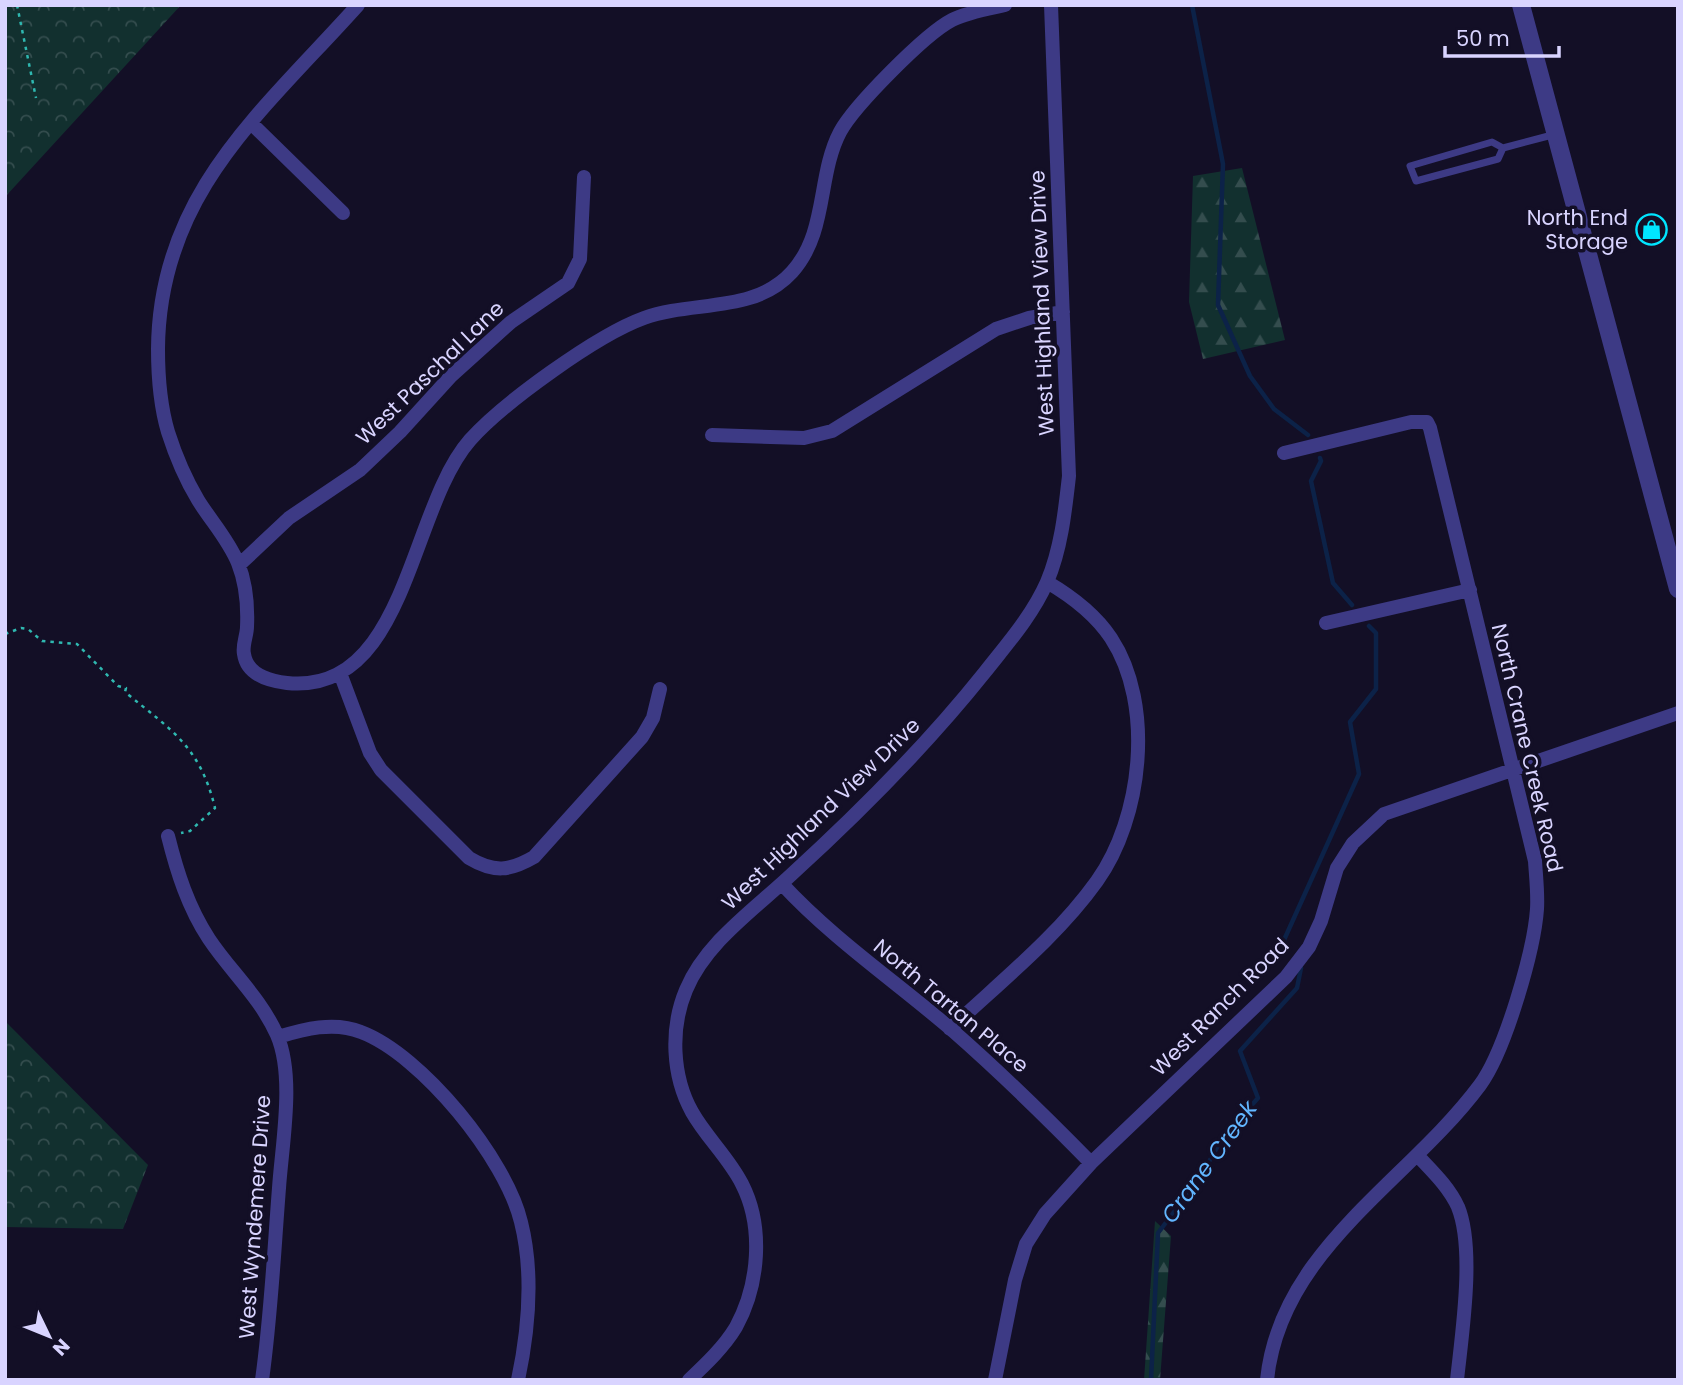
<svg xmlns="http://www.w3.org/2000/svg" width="1683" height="1385" viewBox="0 0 1683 1385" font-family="Poppins,sans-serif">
	<defs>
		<pattern id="forest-firs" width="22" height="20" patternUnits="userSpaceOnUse" patternTransform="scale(1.75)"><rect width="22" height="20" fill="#12302f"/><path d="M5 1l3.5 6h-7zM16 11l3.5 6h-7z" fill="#344d4e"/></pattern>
		<pattern id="park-crowns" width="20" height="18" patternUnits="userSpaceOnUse" patternTransform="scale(1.75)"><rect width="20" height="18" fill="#12302f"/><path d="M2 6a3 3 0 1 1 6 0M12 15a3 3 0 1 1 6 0" fill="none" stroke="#344d4e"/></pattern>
	</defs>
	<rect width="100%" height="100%" fill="#130f26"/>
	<path fill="url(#forest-firs)" d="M1242,168L1285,340L1203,359L1189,302L1193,176Z
		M1155,1221L1171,1236L1160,1380H1144Z"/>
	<path fill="url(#park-crowns)" d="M5,5H181L5,197Z
		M5,1021L148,1165L123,1229L5,1227Z"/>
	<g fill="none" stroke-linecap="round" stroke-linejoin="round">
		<path stroke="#0c2248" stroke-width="4.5" d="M1192,5L1223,164L1218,305L1250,376L1274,409L1308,435
			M1320,458L1321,461L1311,481L1333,583L1352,605
			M1289,949L1284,940L1359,774L1350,722L1376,689V633L1369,626
			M1151,1380L1158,1233L1199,1179L1222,1139L1258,1098L1240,1051L1297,988L1301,968"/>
		<path stroke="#2fb8b0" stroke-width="2.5" stroke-dasharray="3.5 5" stroke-linecap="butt" d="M17,5L36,98
			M5,634L21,628L28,629L42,641L77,644L118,686L126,688L125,692C171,730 200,746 215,808L190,831L181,833"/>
		<path stroke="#3d3a85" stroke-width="7" d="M1492,142L1503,148L1498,159L1416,181L1410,166Z
			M1503,148L1556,134"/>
		<path stroke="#3d3a85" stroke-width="14" d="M358,5C262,112 159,194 158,349C158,377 160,405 168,432C175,454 186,480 198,500C211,521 228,539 238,563C246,583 248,605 247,627C247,635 242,646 244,654C247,675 270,681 287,683C407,695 409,509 470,440C503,403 597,335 644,318C693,300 754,314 792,272C828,232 817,176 840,132C854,106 925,34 952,20C968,12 987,9 1005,5
			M252,124L343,213
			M712,435L804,438L832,431L996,329L1029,318L1063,312
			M239,565L289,518L360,470L400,432L451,376L511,322L568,283L580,259L584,177
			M1326,623L1470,590
			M340,673L370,753L381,770L469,858C494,873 510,871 534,857L642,737L653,718L660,689
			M168,836C177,872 188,907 209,939C231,972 260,997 277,1035C295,1077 282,1143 279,1188C274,1252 271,1316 262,1380
			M782,884C833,939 895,981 952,1030C1000,1072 1046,1117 1091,1163
			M950,1029C1000,982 1057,937 1097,881C1142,818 1155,705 1111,638C1095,614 1071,596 1047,582
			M278,1037C304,1029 334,1021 361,1032C422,1055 506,1159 521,1222C534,1274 529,1328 518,1380
			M1418,1156C1432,1171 1449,1187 1458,1207C1475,1249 1462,1333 1457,1380
			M689,1380C706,1364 724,1347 736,1327C759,1285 764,1227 742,1184C729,1158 706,1137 692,1112C672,1076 670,1028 686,990C706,942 755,909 792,874C861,811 926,746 985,672C1007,644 1032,616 1047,582C1061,549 1065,512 1069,476L1051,5
			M995,1380L1015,1280L1026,1244L1045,1214L1091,1163L1286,977L1309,947L1321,921L1337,868L1353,843L1384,814L1678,713
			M1267,1380C1280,1250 1408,1182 1480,1085C1505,1051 1534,951 1537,909C1538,893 1536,877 1535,861L1430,428L1427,422H1411L1284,453"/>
		<path stroke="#3d3a85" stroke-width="18" d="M1521,5L1678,589"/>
	</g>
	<defs>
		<symbol id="shop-ring" viewBox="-11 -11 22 22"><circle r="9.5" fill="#130f26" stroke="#00e5ff" stroke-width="1.5"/><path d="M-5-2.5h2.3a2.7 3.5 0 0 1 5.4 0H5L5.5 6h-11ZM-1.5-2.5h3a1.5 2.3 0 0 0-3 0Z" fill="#00e5ff"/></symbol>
	</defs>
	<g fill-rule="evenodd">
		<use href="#shop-ring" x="1634" y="212" width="35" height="35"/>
	</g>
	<g text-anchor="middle" stroke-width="7" stroke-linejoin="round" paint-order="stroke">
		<g font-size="21" fill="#d9d4ff" stroke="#130f26" text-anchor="end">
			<text x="1628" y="225">North End<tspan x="1628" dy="24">Storage</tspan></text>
		</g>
		<g font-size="21" fill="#d9d4ff" stroke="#130f26">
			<text transform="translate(1042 303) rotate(-92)" y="7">West Highland View Drive</text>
			<text transform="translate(430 373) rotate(-44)" y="7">West Paschal Lane</text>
			<text transform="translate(1527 748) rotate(77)" y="7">North Crane Creek Road</text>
			<text transform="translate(821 814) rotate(-44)" y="7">West Highland View Drive</text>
			<text transform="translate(951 1006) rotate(40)" y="7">North Tartan Place</text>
			<text transform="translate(1220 1007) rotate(-45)" y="7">West Ranch Road</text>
			<text transform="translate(255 1217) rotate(-86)" y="7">West Wyndemere Drive</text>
		</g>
		<g font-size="23" font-style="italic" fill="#62b6ff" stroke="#130f26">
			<text transform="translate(1209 1162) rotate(-54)" y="8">Crane Creek</text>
		</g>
	</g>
	<rect width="1683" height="1385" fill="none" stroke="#d9d4ff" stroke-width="14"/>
	<g transform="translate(49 1336) rotate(133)" stroke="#130f26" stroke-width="5" paint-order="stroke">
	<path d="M0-5L12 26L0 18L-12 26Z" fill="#d9d4ff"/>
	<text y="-10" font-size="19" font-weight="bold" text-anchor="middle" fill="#d9d4ff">N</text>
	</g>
	<path d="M1445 46v10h114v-10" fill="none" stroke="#d9d4ff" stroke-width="3.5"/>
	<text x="1456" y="46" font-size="21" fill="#d9d4ff" stroke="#130f26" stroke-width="5" paint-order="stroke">50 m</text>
</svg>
